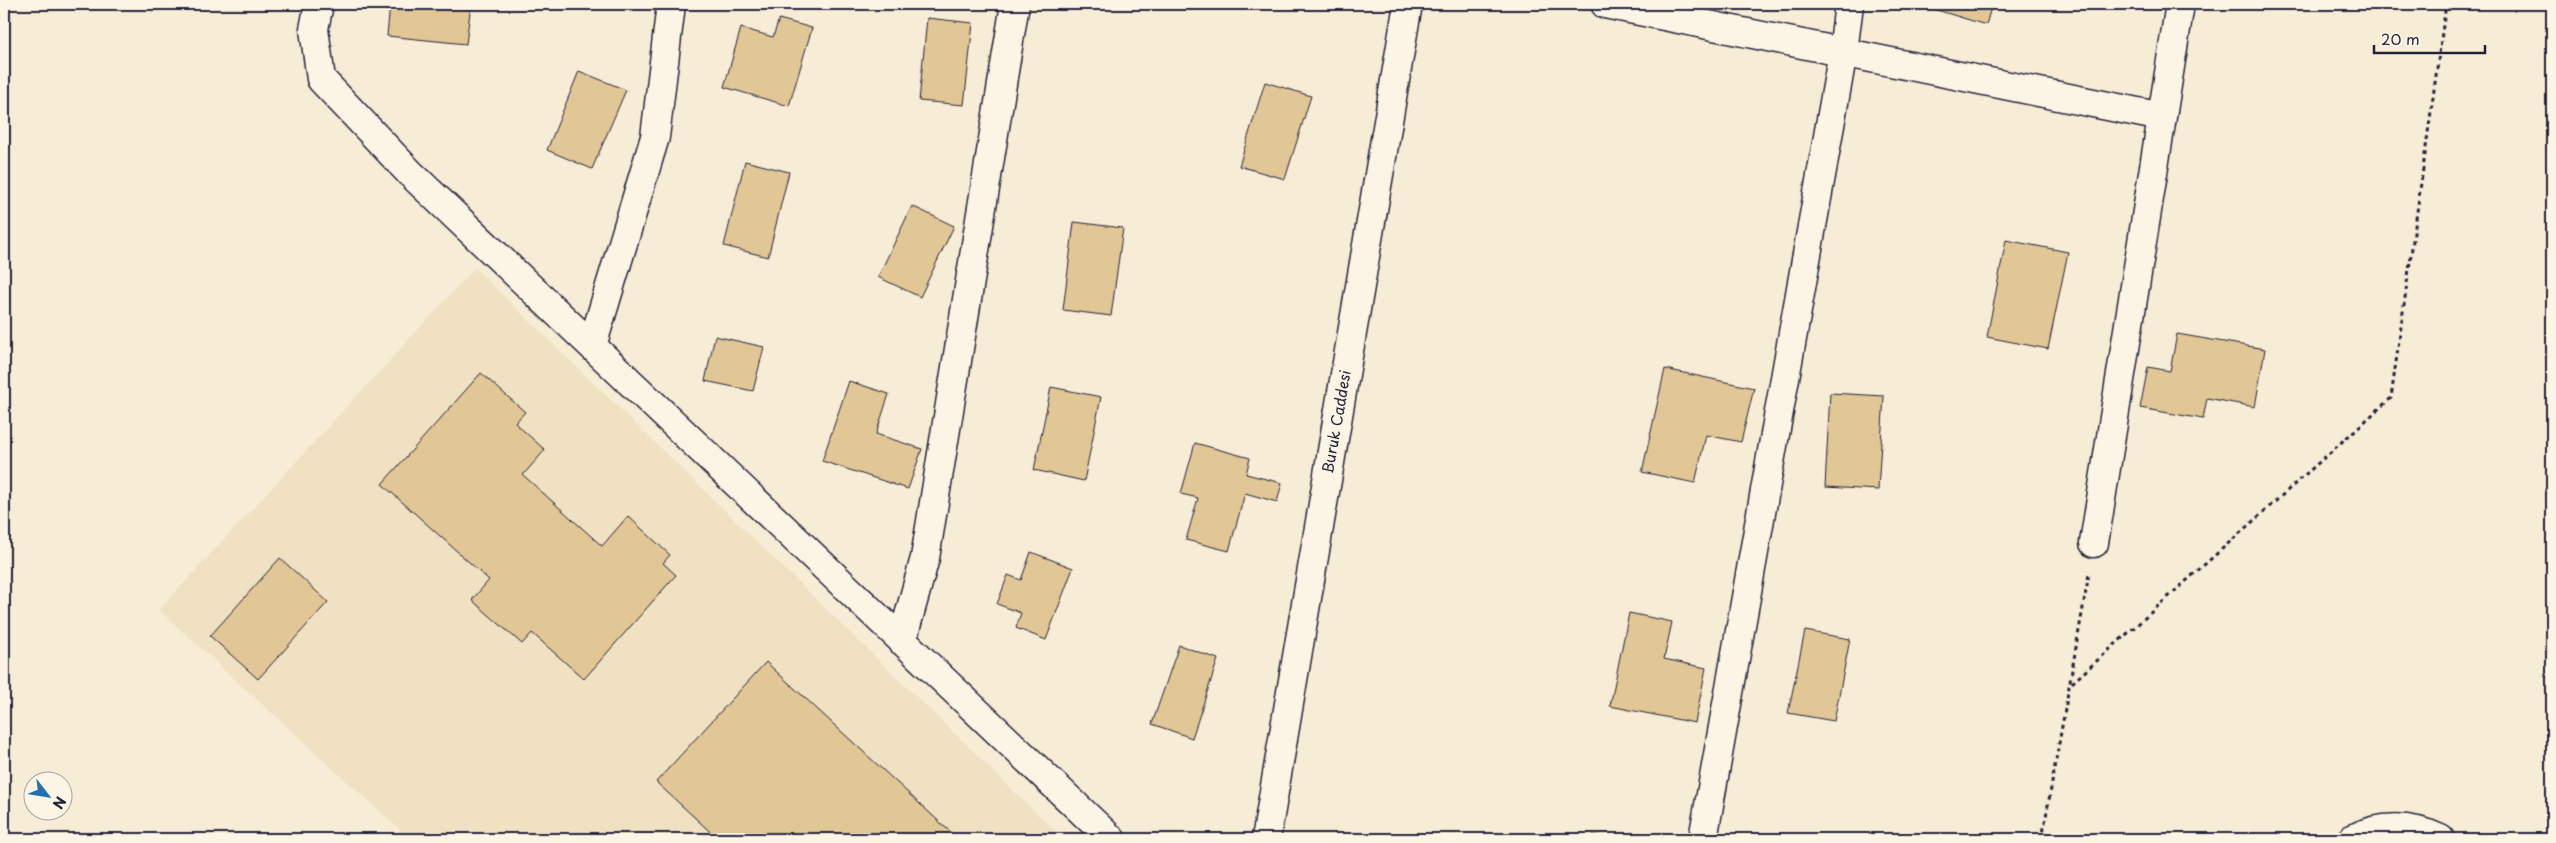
<svg xmlns="http://www.w3.org/2000/svg" width="2556" height="843" viewBox="0 0 2556 843" font-family="'Playpen Sans',sans-serif">
	<rect width="100%" height="100%" fill="#f7ecd5"/>
	<filter id="ink" filterUnits="userSpaceOnUse"><feTurbulence type="fractalNoise" baseFrequency=".02" numOctaves="2"/><feDisplacementMap in="SourceGraphic" scale="10" xChannelSelector="R" yChannelSelector="G"/><feConvolveMatrix kernelMatrix="1 2 1 2 8 2 1 2 1" color-interpolation-filters="sRGB"/></filter>
	<g filter="url(#ink)">
		<path fill="#f0e1c2" d="M475,268L1063,839H410L159,610Z"/>
		<path fill="#e1c696" stroke="#22223b" d="M390,4H471L466,44L387,36Z
			M1917,4H1992L1986,25Z
			M927,18L973,23L964,105L919,101Z
			M779,19L812,28L789,106L724,87L741,28L773,37Z
			M579,71L626,90L592,169L547,150Z
			M1265,82L1311,96L1285,179L1239,166Z
			M745,161L789,172L768,257L724,246Z
			M912,206L954,226L920,297L878,277Z
			M1074,222L1123,228L1111,316L1063,310Z
			M2006,240L2068,252L2048,349L1987,337Z
			M2177,334L2265,349L2255,407L2207,398L2203,419L2140,408L2148,367L2170,371Z
			M715,336L764,347L753,391L705,381Z
			M1665,369L1754,388L1741,442L1706,435L1695,483L1642,472Z
			M481,373L525,412L515,423L545,450L523,475L602,546L628,516L670,555L663,563L676,575L584,679L532,633L522,644L472,600L489,580L382,484Z
			M849,381L889,394L876,434L922,449L908,489L822,461Z
			M1051,387L1101,397L1084,481L1034,470Z
			M1830,393L1884,396L1878,490L1825,487Z
			M1195,443L1250,458L1246,474L1282,483L1277,502L1245,493L1229,551L1186,540L1198,498L1181,494Z
			M1031,552L1073,568L1046,640L1016,628L1021,613L997,604L1008,575L1021,580Z
			M280,558L328,602L258,679L210,636Z
			M1629,613L1672,622L1664,659L1706,668L1695,723L1610,706Z
			M1805,631L1850,639L1834,721L1788,713Z
			M1179,645L1218,659L1192,738L1152,724Z
			M766,662L958,839H785L780,835L777,839H718L656,782Z
			M1593,835L1615,839H1593Z"/>
		<g fill="none" stroke-linecap="round" stroke-linejoin="round">
			<defs>
				<path id="minor" d="M319,4L314,29L321,79L410,173L1111,839
					M1605,4L2162,117
					M592,346L655,137L671,4
					M2094,543L2180,4
					M902,641L925,558L1015,4
					M1703,839L1843,52L1849,4
					M2352,839C2382,824 2410,825 2440,839"/>
				<path id="major" d="M1266,839L1408,4"/>
			</defs>
			<use href="#minor" stroke="#22223b" stroke-width="31"/>
			<use href="#major" stroke="#22223b" stroke-width="31"/>
			<path stroke="#22223b" stroke-width="3" stroke-dasharray="4 4" stroke-linecap="butt" d="M2072,683L2391,398L2446,4
				M2042,839L2089,574"/>
			<use href="#minor" stroke="#fcf5e5" stroke-width="28"/>
			<use href="#major" stroke="#fcf5e5" stroke-width="28"/>
		</g>
	</g>
	<g text-anchor="middle" stroke-width="4.5" stroke-linejoin="round" paint-order="stroke">
		<g font-size="15" fill="#22223b" stroke="#fcf5e5">
			<text transform="translate(1337 422) rotate(-80)" y="5">Buruk Caddesi</text>
		</g>
	</g>
	<rect width="2556" height="843" fill="none" stroke="#fcf5e5" stroke-width="20"/>
	<rect x="10" y="10" width="2536" height="823" fill="none" stroke="#22223b" stroke-width="2" filter="url(#ink)"/>
	<g transform="translate(48 796) rotate(121)"><circle r="24" fill="#fcf5e5" stroke="#a5a1a1"/>
	<path d="M0-4L9 19L0 12L-9 19Z" fill="#1f6fb2"/>
	<text y="-8" font-size="14" font-weight="bold" text-anchor="middle" fill="#22223b">N</text>
	</g>
	<path d="M2374 45v8h111v-8" fill="none" stroke="#22223b" stroke-width="2.5"/>
	<text x="2381" y="45" font-size="15" fill="#22223b" stroke="#fcf5e5" stroke-width="4" paint-order="stroke">20 m</text>
</svg>
